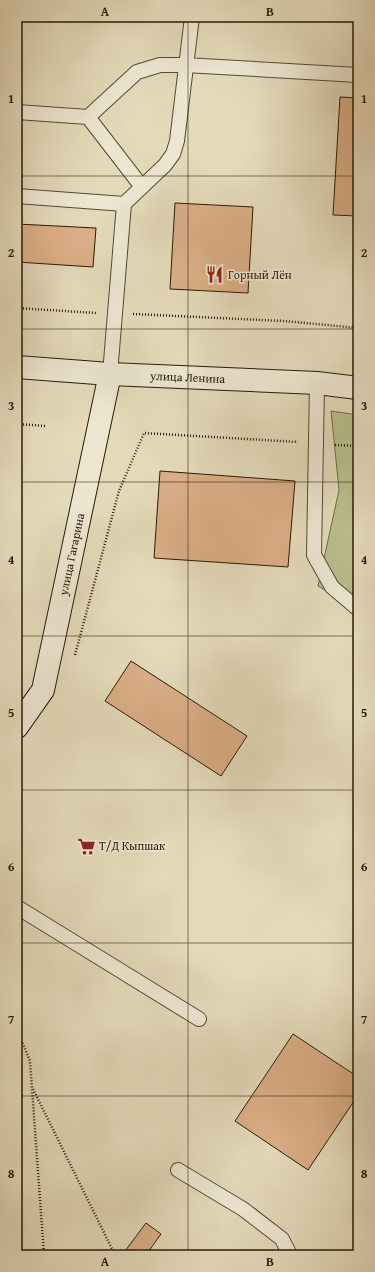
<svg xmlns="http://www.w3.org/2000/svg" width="375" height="1272" viewBox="0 0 375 1272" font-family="'Gentium Book Plus',serif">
	<rect width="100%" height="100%" fill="#e4daba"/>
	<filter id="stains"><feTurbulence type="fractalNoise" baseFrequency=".005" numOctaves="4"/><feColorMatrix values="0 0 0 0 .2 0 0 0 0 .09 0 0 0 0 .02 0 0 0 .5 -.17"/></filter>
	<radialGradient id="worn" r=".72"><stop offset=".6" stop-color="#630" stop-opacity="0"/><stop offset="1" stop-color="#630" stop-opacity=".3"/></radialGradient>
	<path fill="#b8be8d" stroke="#716c4a" d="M331,411L358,415V609L318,586L339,490Z"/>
	<path fill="#daae86" stroke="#2a1a06" d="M340,97L358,98V216L333,215Z
		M175,203L253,207L248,293L170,289Z
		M17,224L96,228L93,267L17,262Z
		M160,471L295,481L288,567L154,558Z
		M131,661L247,736L221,776L105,701Z
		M293,1034L358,1077V1095L308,1170L235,1121Z
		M146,1223L161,1234L146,1255H122Z"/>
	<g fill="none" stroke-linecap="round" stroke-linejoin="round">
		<defs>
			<path id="lane" d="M17,112L88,117L142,187
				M88,117L137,72L160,65H185L358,75
				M17,196L124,204
				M110,374L124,204L165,165L173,154L177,141L192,17
				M317,383L314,555L332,587L358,609
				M17,907L199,1019
				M178,1170L243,1209L282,1239L290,1255"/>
			<g id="secondary">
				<path id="s1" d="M17,367L110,374L317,383L358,388"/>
				<path id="s2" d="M17,727L43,690L110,374"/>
			</g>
		</defs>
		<use href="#lane" stroke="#584a33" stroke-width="16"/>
		<use href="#secondary" stroke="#2a1a06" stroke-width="24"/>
		<path stroke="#2a1a06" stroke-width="2.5" stroke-dasharray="1 2" stroke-linecap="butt" d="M17,308L96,313
			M133,314L284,321L358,328
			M17,424L46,426
			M335,445L358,446
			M75,655L119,491L144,433L298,442
			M17,754L21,749
			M17,1029L30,1061L44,1255
			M33,1089L115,1255
			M354,1255L358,1248"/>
		<use href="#lane" stroke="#ede7d2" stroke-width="14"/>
		<use href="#secondary" stroke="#ede7d2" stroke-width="22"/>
	</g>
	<path fill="none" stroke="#2a1a06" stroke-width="1" stroke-opacity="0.55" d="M188,17V1255M17,176H358M17,329H358M17,482H358M17,636H358M17,790H358M17,943H358M17,1096H358"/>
	<defs>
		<symbol id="restaurant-bare" viewBox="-9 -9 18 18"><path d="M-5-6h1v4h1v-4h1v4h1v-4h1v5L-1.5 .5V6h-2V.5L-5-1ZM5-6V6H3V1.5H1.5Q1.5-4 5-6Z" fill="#8f2418" stroke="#ede7d2" stroke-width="2.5" paint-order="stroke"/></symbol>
		<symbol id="supermarket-bare" viewBox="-9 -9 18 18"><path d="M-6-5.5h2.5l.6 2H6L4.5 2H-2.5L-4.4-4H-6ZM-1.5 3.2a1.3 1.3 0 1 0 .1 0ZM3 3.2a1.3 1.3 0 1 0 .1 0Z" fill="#8f2418" stroke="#ede7d2" stroke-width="2.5" paint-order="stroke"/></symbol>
	</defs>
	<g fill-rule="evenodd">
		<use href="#restaurant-bare" x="202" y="262" width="25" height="25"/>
		<use href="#supermarket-bare" x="74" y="834" width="25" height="25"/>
	</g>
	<g text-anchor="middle" stroke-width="3" stroke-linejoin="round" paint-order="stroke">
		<g font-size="12" fill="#2a1a06" stroke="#ede7d2" text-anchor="start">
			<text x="228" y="279">Горный Лён</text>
			<text x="99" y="850">Т/Д Кыпшак</text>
		</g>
		<g font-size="12" fill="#2a1a06" stroke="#ede7d2">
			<text dy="4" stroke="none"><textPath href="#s1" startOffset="171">улица Ленина</textPath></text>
			<text dy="4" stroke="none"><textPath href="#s2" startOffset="184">улица Гагарина</textPath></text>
		</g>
	</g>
	<rect width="375" height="1272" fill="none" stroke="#e4daba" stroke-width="44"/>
	<rect x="22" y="22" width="331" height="1228" fill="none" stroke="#2a1a06" stroke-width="1.5"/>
	<g font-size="13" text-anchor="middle" font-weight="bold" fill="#2a1a06">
		<text x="105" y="16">A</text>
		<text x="270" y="16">B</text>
		<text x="11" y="103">1</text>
		<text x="364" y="103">1</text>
		<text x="11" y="257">2</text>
		<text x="364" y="257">2</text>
		<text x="11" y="410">3</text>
		<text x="364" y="410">3</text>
		<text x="11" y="564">4</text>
		<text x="364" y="564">4</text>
		<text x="11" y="717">5</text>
		<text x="364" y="717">5</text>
		<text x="11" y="871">6</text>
		<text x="364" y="871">6</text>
		<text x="11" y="1024">7</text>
		<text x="364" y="1024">7</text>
		<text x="11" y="1178">8</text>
		<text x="364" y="1178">8</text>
		<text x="105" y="1266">A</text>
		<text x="270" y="1266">B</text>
	</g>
	<rect width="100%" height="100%" filter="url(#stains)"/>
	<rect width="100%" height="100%" fill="url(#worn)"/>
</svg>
